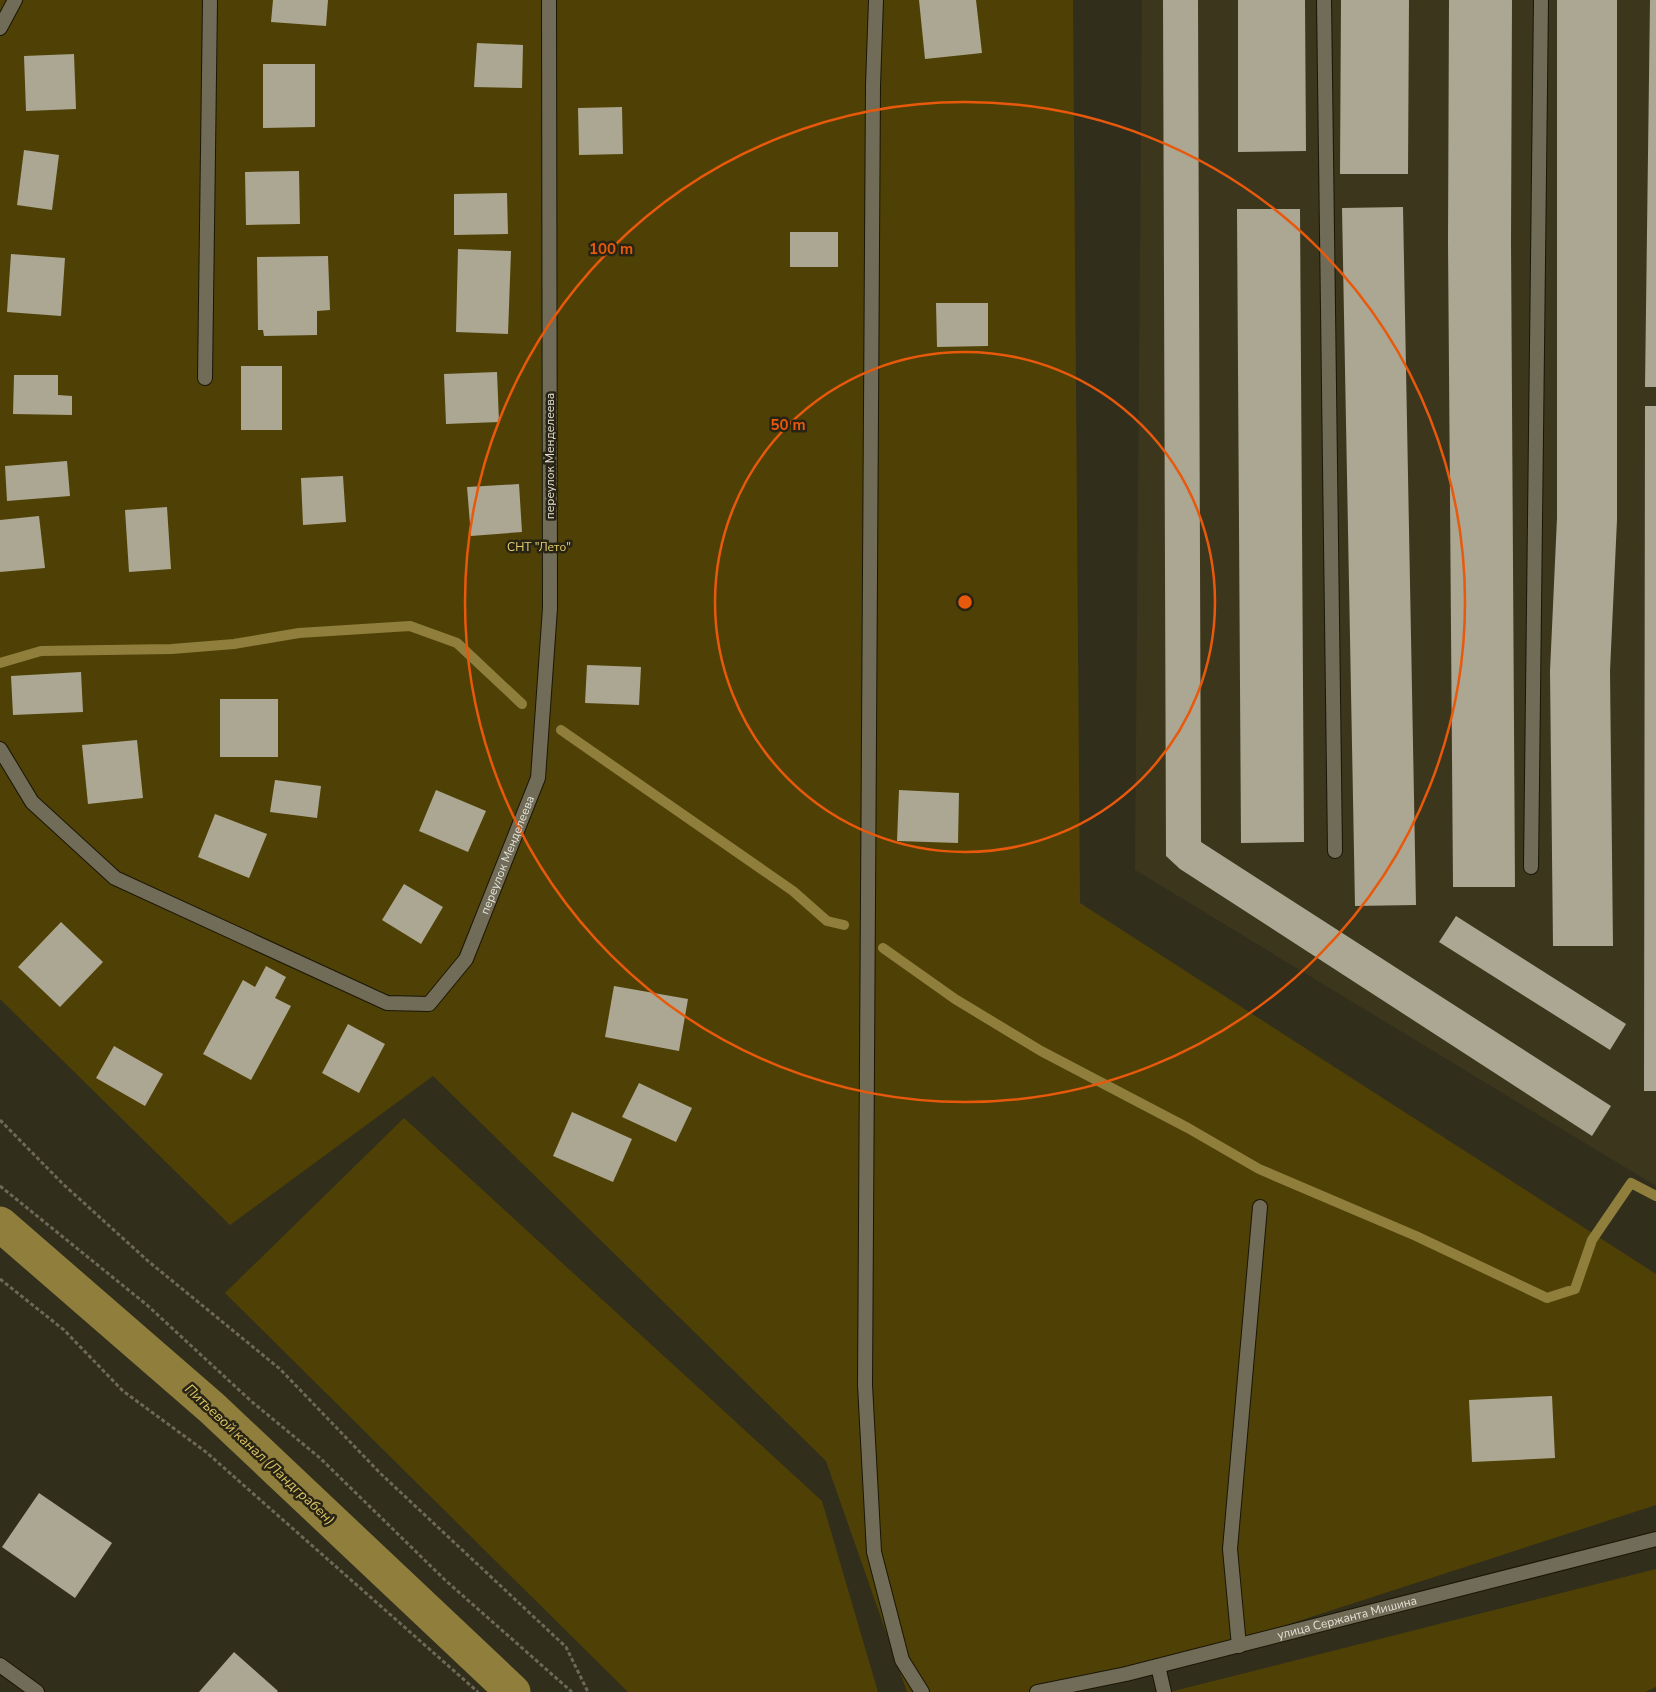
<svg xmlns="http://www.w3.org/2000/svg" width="1656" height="1692" viewBox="0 0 1656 1692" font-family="'Nunito Sans',sans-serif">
	<rect width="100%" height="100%" fill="#322e1c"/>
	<path fill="#3c361d" d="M1142,0H1656V1186L1135,870Z"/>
	<path fill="#4f4105" d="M0,0H1073L1080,903L1656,1274V1505L1080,1692H907L826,1461L433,1076L230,1225L0,999Z
		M404,1118L822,1501L878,1692H628L225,1293Z
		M1656,1569V1687L1645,1692H1170Z"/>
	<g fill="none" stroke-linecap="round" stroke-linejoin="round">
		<path stroke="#8f7e3c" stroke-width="10" d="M0,663L41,651L172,649L234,644L299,633L410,626L457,643L522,704
			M561,730L793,891L827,921L844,925
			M883,948L955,999L1041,1051L1188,1128L1259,1169L1416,1236L1547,1298L1575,1289L1592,1240L1631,1183L1656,1196"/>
		<path stroke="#8f7e3c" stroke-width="35" d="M0,1224L212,1408L513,1692"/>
	</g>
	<path fill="#aca792" d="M273,0H328L326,26L271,22Z
		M919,0H976L982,53L925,59Z
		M1163,0H1198L1201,842L1611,1106L1592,1136L1180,869L1166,856Z
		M1238,0H1305L1306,151L1238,152Z
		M1341,0H1409L1408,174H1340Z
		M1449,0H1512L1511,241L1515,887H1453L1448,241Z
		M1557,0H1617V520L1610,671L1613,946H1553L1550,671L1557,518Z
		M1650,0H1656V387H1645Z
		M477,43L523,45L522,88L474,87Z
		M74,54L76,109L26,111L24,56Z
		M263,64H315V127L263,128Z
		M622,107L623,154L579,155L578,108Z
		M24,150L59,155L52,210L17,205Z
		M299,171L300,224L246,225L245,172Z
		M507,193L508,234L454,235V194Z
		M1403,207L1416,905L1355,906L1342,208Z
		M1237,209H1300L1304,842L1241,843Z
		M790,232H838V267H790Z
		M458,249L511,251L508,334L456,332Z
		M11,254L65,258L61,316L7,312Z
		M328,256L330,310L317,311V335L264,336L263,330H258L257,257Z
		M936,303H988V346L937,347Z
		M241,366H282V430H241Z
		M497,372L499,422L446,424L444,374Z
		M14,375H58V395L72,396V415L13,414Z
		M1645,406H1656V1091H1644Z
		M67,461L70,496L7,501L5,466Z
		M343,476L346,522L303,525L301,478Z
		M519,484L522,532L471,536L467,487Z
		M167,507L171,569L129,572L125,510Z
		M39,516L45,568L0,572V520Z
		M587,665L641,667L639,705L585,703Z
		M81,672L83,712L13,715L11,676Z
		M220,699H278V757H220Z
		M137,740L143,798L88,804L82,745Z
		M275,780L321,786L317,818L270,812Z
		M436,790L486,811L468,852L419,831Z
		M899,790L959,793L958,843L897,841Z
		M215,814L267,834L249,878L198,857Z
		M404,884L443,907L421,944L382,920Z
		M1456,916L1626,1024L1610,1050L1439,942Z
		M61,922L103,962L60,1007L18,967Z
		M266,966L286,977L275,998L291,1006L251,1080L203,1054L243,980L255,987Z
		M614,986L688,999L679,1051L605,1037Z
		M348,1024L385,1044L359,1093L322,1073Z
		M114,1046L163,1074L145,1106L96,1078Z
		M639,1083L692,1108L676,1142L622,1117Z
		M572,1112L632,1139L613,1182L553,1156Z
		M1552,1396L1555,1458L1472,1462L1469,1400Z
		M39,1493L112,1543L75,1598L2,1547Z
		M234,1652L278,1691L277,1692H199Z"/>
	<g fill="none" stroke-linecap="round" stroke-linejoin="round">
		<defs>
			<path id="service" d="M1324,0L1335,851
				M205,378L210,0
				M1531,867L1541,0
				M1239,1646L1230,1549L1260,1207"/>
			<g id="minor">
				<path d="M876,0L873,85L865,1385L874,1552L902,1660L922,1692"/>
				<path d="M0,28L15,0"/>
				<path id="s1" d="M0,749L32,802L115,878L387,1003L429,1004L466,959L538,778L550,608L549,0"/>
				<path d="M0,1665L37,1692"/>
				<path d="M1158,1666L1164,1692"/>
				<path id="s2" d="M1037,1692L1126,1674L1656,1539"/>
			</g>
		</defs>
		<use href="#service" stroke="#1a1606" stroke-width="16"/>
		<use href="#minor" stroke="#1a1606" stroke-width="16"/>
		<path stroke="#6d6959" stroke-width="3" stroke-dasharray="4 2.5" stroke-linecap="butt" d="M0,1120L63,1184L148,1261L280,1369L381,1474L566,1647L588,1692
			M0,1186L147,1305L251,1401L320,1458L445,1580L572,1692
			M0,1279L64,1330L123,1391L206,1452L478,1692"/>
		<use href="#service" stroke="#716c58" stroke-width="14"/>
		<use href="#minor" stroke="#716c58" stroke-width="14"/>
	</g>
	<g fill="none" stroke="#e8590c" stroke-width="2.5">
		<circle cx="965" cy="602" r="250"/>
		<circle cx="965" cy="602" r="500"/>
	</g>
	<g text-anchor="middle" stroke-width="5" stroke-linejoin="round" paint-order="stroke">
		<g font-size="12" fill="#e5e2d7" stroke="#282413">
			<text transform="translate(550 456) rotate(-90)" y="4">переулок Менделеева</text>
			<text dy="4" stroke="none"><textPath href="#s1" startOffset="686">переулок Менделеева</textPath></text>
			<text dy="4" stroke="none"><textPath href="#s2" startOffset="319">улица Сержанта Мишина</textPath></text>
		</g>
		<g font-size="12" fill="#e8cf70" stroke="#282413">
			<text x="539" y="551">СНТ "Лето"</text>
		</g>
		<g font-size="14" font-style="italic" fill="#ddc465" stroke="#282413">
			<text transform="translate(260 1454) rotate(43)" y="5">Питьевой канал (Ландграбен)</text>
		</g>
	</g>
	<circle cx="965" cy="602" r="8" fill="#e8590c" stroke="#282413" stroke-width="2.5"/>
	<g font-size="15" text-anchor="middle" font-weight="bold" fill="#e8590c" stroke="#282413" stroke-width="5" stroke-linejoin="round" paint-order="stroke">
		<text x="611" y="254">100 m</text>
		<text x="788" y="430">50 m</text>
	</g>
</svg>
